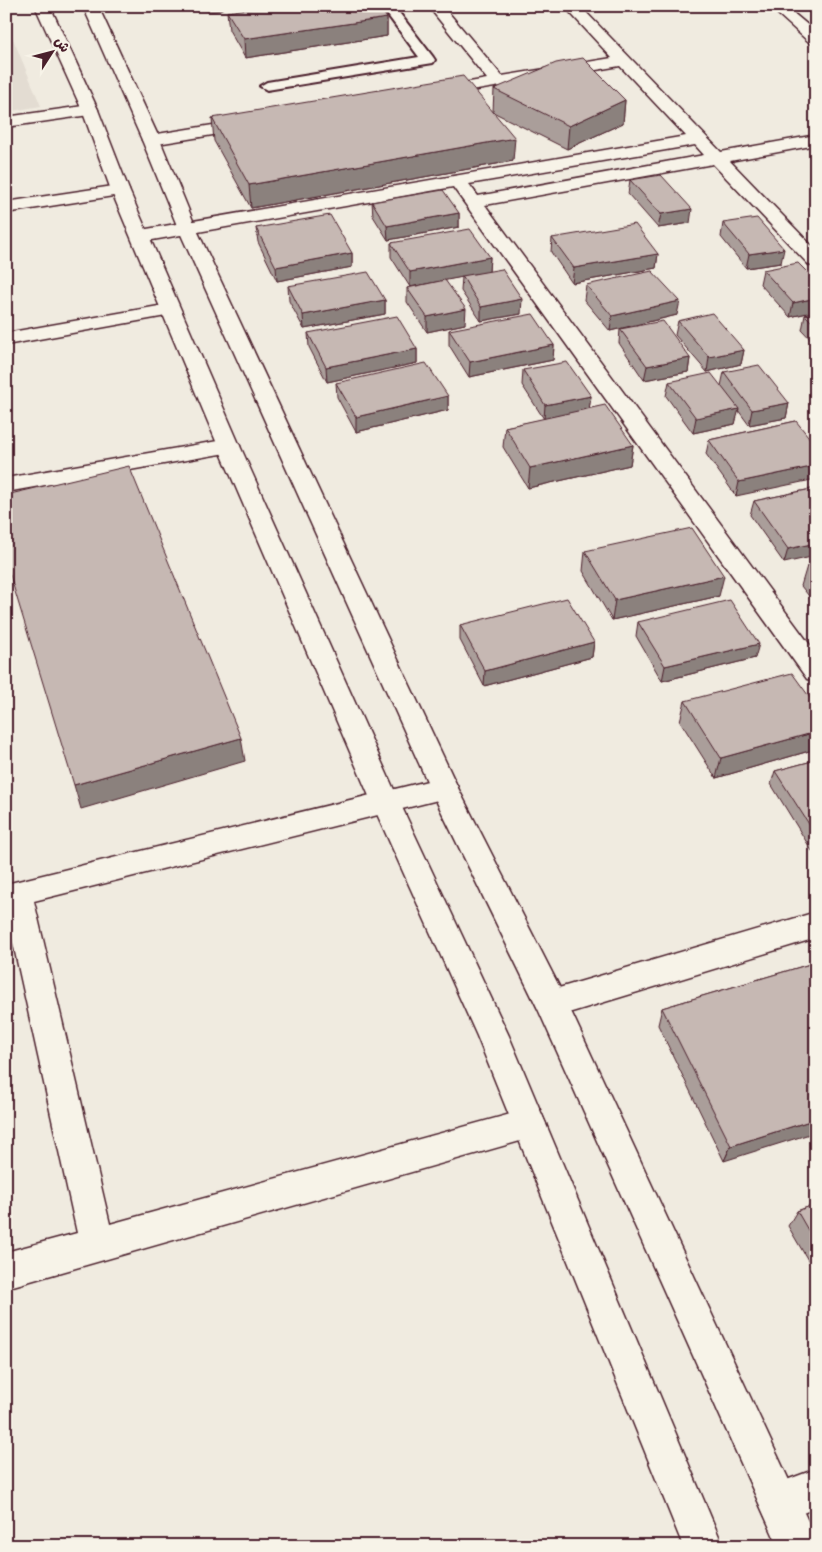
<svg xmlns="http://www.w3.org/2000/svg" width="822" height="1552" viewBox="0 0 822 1552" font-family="Mali,'Playpen Sans Arabic',sans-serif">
	<rect width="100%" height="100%" fill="#f0ebe0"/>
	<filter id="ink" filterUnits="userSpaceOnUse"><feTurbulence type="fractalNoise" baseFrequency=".02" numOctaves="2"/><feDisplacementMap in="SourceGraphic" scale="10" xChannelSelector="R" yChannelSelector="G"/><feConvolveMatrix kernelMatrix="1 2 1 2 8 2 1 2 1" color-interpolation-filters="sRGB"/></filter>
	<g filter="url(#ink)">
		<path fill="#e3dcd2" d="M6,22L41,106L6,112Z"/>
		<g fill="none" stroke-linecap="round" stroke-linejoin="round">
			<defs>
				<path id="service" d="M202,6H223C219,11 206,11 202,6Z
					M381,6H394L433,57L435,60L433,63L267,90L260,86L267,82L419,57Z"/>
				<path id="minor" d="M428,6H443L502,76L612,58L564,6H580L721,152L816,135V145L730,161L816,250V267L809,265L713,164L485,205L816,653V681L807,679L453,187L141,242L134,240L132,236L134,232L141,230L686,136L620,66L435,97L429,95L427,92L429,89L487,79ZM695,145L704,155L478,196L469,184Z
					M769,6H785L816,32V45L810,43Z
					M90,105L96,106L98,110L96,114L6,127V117Z
					M250,119L256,120L258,124L256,128L151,145L145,144L142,140L145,136L151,135Z
					M120,185L126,186L129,190L126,194L6,213V202Z
					M170,304L177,306L180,310L177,314L6,345V333Z
					M229,439L237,441L240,446L237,451L6,492V478Z
					M444,777L454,780L458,788L454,796L34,901L110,1224L529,1109L541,1113L546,1124L541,1135L6,1288V1252L77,1233L6,911V884Z
					M816,912V938L552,1018L541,1014L536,1004L541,994L552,990Z
					M816,1469V1508L779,1522L765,1516L759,1502L765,1488Z"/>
				<path id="primary" d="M35,6H50L98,110L129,190L240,446L400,803L509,1036L723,1546H683L477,1036L372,803L218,446L111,190L82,110Z
					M83,6H98L160,140L196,228L458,788L563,994L813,1532L816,1546H778L538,1009L430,788L178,228L142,140Z"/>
			</defs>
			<use href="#service" stroke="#4a1f2b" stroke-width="4"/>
			<use href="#minor" stroke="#4a1f2b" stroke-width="3"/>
			<use href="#primary" stroke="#4a1f2b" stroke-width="3"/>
			<use href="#service" fill="#f7f3e8" fill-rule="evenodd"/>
			<use href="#minor" fill="#f7f3e8" fill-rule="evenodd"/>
			<use href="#primary" fill="#f7f3e8" fill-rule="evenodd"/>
		</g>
		<path fill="#aa9e9a" stroke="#4a1f2b" d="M227,12L387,18V36L245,58L229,30Z
			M494,89L625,100L623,123L567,149L493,112Z
			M212,118L513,161L251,208L214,141Z
			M630,180L690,223L658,228L628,194Z
			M372,202L459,213V227L388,240L373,216Z
			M723,223L781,263L746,268L721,237Z
			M256,228L352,253V267L277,281L258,242Z
			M552,238L658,254L656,268L572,283L551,252Z
			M391,243L490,257L489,271L521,314L481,321L461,291L462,277L445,280L465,324L427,332L407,302V288L442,280L410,287L391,257Z
			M763,270L816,281V311L790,317L760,284Z
			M586,285L677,315L610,331L584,300Z
			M288,286L385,300V314L304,329L289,301Z
			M816,313V345L802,330L805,315Z
			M678,321L744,350L741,364L707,372L675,335Z
			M620,329L690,358L688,372L644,380L619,343Z
			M449,330L554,345L553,360L469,377L449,345Z
			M308,333L417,349V363L327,382L309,347Z
			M523,370L591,396L589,409L633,445L630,465L528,488L503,447L505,427L544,419L522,385Z
			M724,372L789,403L786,418L749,425L738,410L735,424L693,433L666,396L669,382L721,386Z
			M336,383L448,396V410L356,432L337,397Z
			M796,421L736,496L706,454L709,440Z
			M816,488L784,563L750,515L754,501Z
			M585,551L719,596L612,620L583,571Z
			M816,564V605L801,586L807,566Z
			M638,622L755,658L662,681L636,636Z
			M460,625L594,642L592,657L484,686L460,640Z
			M685,701L816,706V749L716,778L680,721Z
			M816,760V850L812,851L771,784L775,771Z
			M810,964L724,1161L658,1025L662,1008Z
			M816,1204V1274L788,1226L797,1211Z"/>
		<path fill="#8b817d" stroke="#4a1f2b" d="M387,18V36L245,58L244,39Z
			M625,100L623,123L567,149L569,126Z
			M515,138L513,161L251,208L249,185Z
			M692,209L690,223L658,228L661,214Z
			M459,213V227L388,240L387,226Z
			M784,249L781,263L746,268L749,254Z
			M352,253V267L277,281L276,267Z
			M658,254L656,268L572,283L574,268Z
			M490,257L489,272L410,287V272Z
			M816,298V311L790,317L793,303Z
			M522,299L521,314L481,321V307Z
			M385,300V314L304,329L303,315Z
			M680,301L677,315L610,331L612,316Z
			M466,309L465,324L427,332V317Z
			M554,345L553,360L469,377L470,362Z
			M417,349V363L327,382L326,367Z
			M744,350L741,364L707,372L709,357Z
			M690,358L688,372L644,380L647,366Z
			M448,396V410L356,432V417Z
			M591,396L589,410L544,419L545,405Z
			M789,403L786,418L749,425L752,410Z
			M739,409L735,424L693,433L696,418Z
			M633,445L630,465L528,488L530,468Z
			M816,466V479L736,496L739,482Z
			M816,543V556L784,563L788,549Z
			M724,576L719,596L612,620L615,600Z
			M594,642L592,657L484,686L485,671Z
			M759,644L755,658L662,681L665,666Z
			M816,732V749L716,778L721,758Z
			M241,738L245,761L81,809L74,785Z
			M816,842V850L812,851Z
			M816,1119V1132L724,1161L731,1146Z"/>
		<path fill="#c6b8b3" stroke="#4a1f2b" d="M269,6H378L387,18L244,39L227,12Z
			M583,58L625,100L569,126L494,89L556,63Z
			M463,76L515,138L249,185L212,118Z
			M661,175L692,209L661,214L630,180Z
			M443,190L459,213L387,226L372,202Z
			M330,215L352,253L276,267L256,228Z
			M757,218L784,249L749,254L723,223Z
			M635,224L658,254L574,268L552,238Z
			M470,229L490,257L410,272L391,243Z
			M798,263L816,281V298L793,303L763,270Z
			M502,269L522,299L481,307L462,276Z
			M652,271L680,301L612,316L586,285Z
			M368,272L385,300L303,315L288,286Z
			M445,280L466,309L427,317L407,288Z
			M712,313L744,350L709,357L678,321Z
			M816,313V326L805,315Z
			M533,314L554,345L470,362L449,330Z
			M397,316L417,349L326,367L308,333Z
			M663,321L690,358L647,366L620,329Z
			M567,362L591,396L545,405L523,370Z
			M426,363L448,396L356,417L336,383Z
			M759,365L789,403L752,410L724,372Z
			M711,373L739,409L696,418L669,382Z
			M605,405L633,445L530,468L505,427Z
			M796,421L816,446V466L739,482L709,440Z
			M129,466L241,738L74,785L6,562V495Z
			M816,488V543L788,549L754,501Z
			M692,528L724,576L615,600L585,551Z
			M816,564V577L807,566Z
			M567,598L594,642L485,671L460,625Z
			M730,600L759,644L665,666L638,622Z
			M792,673L816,706V732L721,758L685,701Z
			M816,760V835L775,771Z
			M810,964L816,973V1119L731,1146L662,1008Z
			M816,1204V1244L797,1211Z"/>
	</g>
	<rect width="822" height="1552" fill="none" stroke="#f7f3e8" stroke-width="25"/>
	<rect x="12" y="12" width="797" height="1527" fill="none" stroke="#4a1f2b" stroke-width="2" filter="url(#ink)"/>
	<g transform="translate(52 52) rotate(54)" stroke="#f7f3e8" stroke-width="4" paint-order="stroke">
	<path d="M0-4L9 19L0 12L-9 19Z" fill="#4a1f2b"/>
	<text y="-8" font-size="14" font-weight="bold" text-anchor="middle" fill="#4a1f2b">ش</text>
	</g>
</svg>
